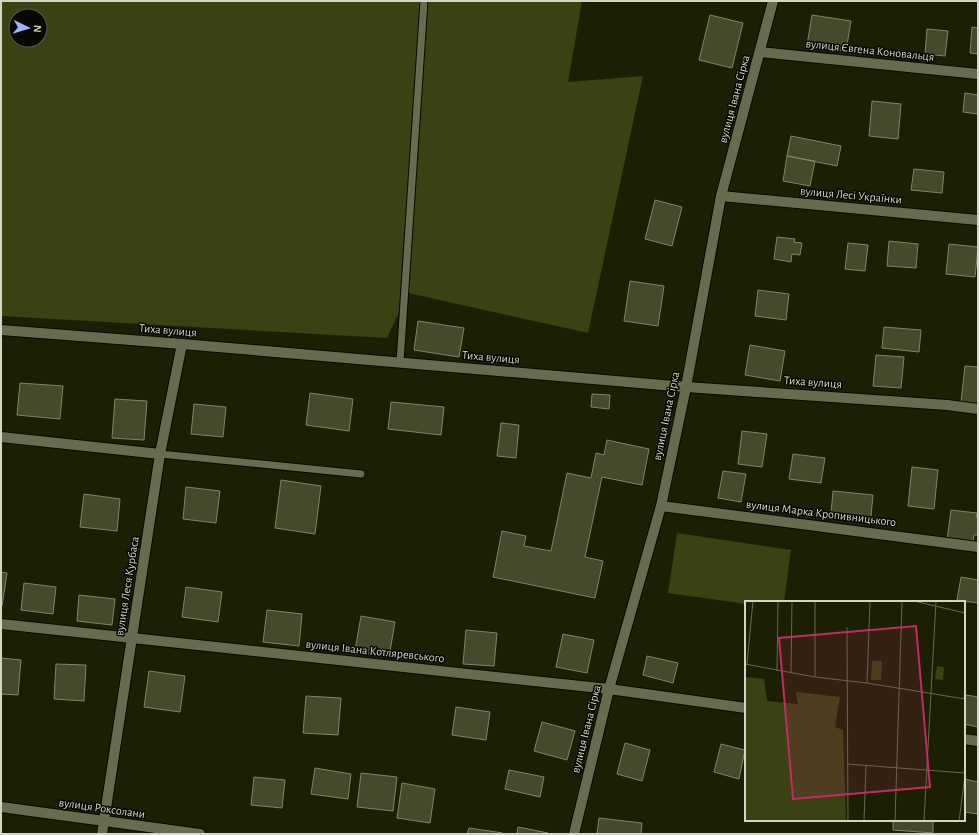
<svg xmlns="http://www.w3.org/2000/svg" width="979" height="835" viewBox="0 0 979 835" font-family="'Alegreya Sans',sans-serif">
	<rect width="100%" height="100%" fill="#1b2004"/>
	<path fill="#3a4112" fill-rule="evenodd" d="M1,1H582L568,82L643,76L588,333L408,293L387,338L1,316ZM16,16H40V40H16Z
		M677,533L791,550L784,602H746V604L668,593Z"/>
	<path fill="#444a2c" stroke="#7f8666" d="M710,15L743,23L732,68L699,60Z
		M812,15L851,21L846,51L807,45Z
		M972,27L978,28V54L970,53Z
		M927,29L948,31L945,56L925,54Z
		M965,93L978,95V114L963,112Z
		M872,101L901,104L898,139L869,136Z
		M791,136L841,146L837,166L787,156Z
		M787,156L815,161L810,186L783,181Z
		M914,169L944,172L942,193L911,190Z
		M655,200L682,207L672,246L645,239Z
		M777,237L795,239L794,242L802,243L800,255L792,254L791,262L774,259Z
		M889,241L918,244L916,268L887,266Z
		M848,243L868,245L865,271L845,269Z
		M949,244L978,247L975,277L946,274Z
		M630,281L664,286L658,326L624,321Z
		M758,290L789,294L786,320L755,316Z
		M418,321L464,328L459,357L414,350Z
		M884,327L921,330L919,352L882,348Z
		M750,345L785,351L780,381L745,375Z
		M876,355L904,357L901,388L873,386Z
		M965,366L978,367V404L961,402Z
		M20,383L63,386L60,419L17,415Z
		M310,393L353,399L349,431L306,425Z
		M592,394L610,395L609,409L591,407Z
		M115,399L147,401L144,440L112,438Z
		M391,402L444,407L441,435L388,429Z
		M194,404L226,407L223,437L191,434Z
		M501,423L519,425L516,458L497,456Z
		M742,431L767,434L762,467L738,464Z
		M607,440L649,449L642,485L602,477L585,557L603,561L595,598L493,577L502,531L526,536L524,546L551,551L567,473L591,478L596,453L604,455Z
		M793,454L825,458L821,483L789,479Z
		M912,467L938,470L934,509L908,506Z
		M723,471L746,474L741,502L718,498Z
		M281,480L321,486L315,534L275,528Z
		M186,487L220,491L216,523L183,519Z
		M833,491L873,495L871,517L831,513Z
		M84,494L120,499L117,531L80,527Z
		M951,510L977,513L976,517H978V535H974L973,542L947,540Z
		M1,572L7,573L2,606H1Z
		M961,577L978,580V603L957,600Z
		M24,583L56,587L53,614L21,610Z
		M186,587L222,592L218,622L182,617Z
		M79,595L115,599L112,625L77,621Z
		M267,610L302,614L299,646L263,642Z
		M361,616L395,622L389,657L355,651Z
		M466,630L497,633L494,666L463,664Z
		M563,634L594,640L587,673L556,667Z
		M647,656L678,663L673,683L643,675Z
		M1,658L21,660L18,695L1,694Z
		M56,664L86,665L84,701L54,699Z
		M149,671L185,676L180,712L144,707Z
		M966,695L978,697V727L964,724V708Z
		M306,696L341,698L338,735L303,733Z
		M456,707L490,712L486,740L452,735Z
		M542,722L575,731L567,760L534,751Z
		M625,743L650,750L642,781L617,774Z
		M721,744L745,750L739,779L714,772Z
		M315,768L351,774L348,799L311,794Z
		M509,770L544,777L540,797L505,789Z
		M361,773L397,777L393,811L357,807Z
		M254,777L285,780L282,808L251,805Z
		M964,779L978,782V814L964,812Z
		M402,783L435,789L430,823L397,818Z
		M599,818L642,823L641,834H597Z
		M893,820H933V833L893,830Z
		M518,827L548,833V834H517Z
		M469,828L503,833V834H467Z"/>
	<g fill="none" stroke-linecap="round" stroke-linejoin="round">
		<defs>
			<path id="service" d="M400,362L424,1
				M160,454L361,474"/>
			<path id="minor" d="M760,52L978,74
				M721,196L978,220
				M686,387L947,405L978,409
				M1,437L160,454
				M661,506L978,547
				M1,624L609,689L746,708
				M964,739L978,741
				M1,807L200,834
				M102,834L160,454L182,344"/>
			<path id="tertiary" d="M1,330L182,344L686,387
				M574,834L609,689L661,506L686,387L721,196L773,1"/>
		</defs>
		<use href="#service" stroke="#060900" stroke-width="9"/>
		<use href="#minor" stroke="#060900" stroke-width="12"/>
		<use href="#tertiary" stroke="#060900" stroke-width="12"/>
		<use href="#service" stroke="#666d4e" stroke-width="7"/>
		<use href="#minor" stroke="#666d4e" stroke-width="10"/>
		<use href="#tertiary" stroke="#666d4e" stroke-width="10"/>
	</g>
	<g text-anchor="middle" stroke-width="3" stroke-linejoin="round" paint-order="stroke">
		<g font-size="12" fill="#d2d6c5" stroke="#070801">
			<text transform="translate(870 50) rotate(6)" y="4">вулиця Євгена Коновальця</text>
			<text transform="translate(734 99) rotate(-75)" y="4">вулиця Івана Сірка</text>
			<text transform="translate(851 195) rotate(5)" y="4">вулиця Лесі Українки</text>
			<text transform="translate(168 330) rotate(5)" y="4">Тиха вулиця</text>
			<text transform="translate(491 357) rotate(5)" y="4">Тиха вулиця</text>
			<text transform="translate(813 382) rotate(4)" y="4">Тиха вулиця</text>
			<text transform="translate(666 416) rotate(-78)" y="4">вулиця Івана Сірка</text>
			<text transform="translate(821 513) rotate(7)" y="4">вулиця Марка Кропивницького</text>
			<text transform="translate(127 586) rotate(-81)" y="4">вулиця Леся Курбаса</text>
			<text transform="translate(375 651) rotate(6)" y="4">вулиця Івана Котляревського</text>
			<text transform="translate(586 729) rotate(-76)" y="4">вулиця Івана Сірка</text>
			<text transform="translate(102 808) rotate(8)" y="4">вулиця Роксолани</text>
		</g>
	</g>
	<g transform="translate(745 601)">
		<rect width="220" height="220" fill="#1b2004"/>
		<path d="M127,60H137L136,79H126ZM192,65L199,66L198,79L190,78ZM0,76L19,78L22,100L53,103L51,91L95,96L90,126L98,129L101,220H0Z" fill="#3a4112"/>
		<path fill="none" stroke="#646951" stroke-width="1" d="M169,0L220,12M102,26L103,220M0,63L70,76L122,82L220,98M2,63L8,0M32,70L33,0M46,72L47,0M70,76V0M122,82L125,0M219,98L220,82M102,163L220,172M119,220L121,165M150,220L157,0M179,220L191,0M214,220L220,174"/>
		<path fill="#c42b66" fill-opacity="0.15" stroke="#c42b66" stroke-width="2" d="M171,25L185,186L48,198L34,37Z"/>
		<rect width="220" height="220" fill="none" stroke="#d2d6c5" stroke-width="2"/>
	</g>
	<rect width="979" height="835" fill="none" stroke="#d2d6c5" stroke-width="4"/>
	<g transform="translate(28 28) rotate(95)"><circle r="19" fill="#070801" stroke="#585a4f"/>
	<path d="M0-3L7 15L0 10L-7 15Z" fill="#9db4fd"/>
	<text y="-6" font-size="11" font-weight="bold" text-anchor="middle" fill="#d2d6c5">N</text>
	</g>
</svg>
